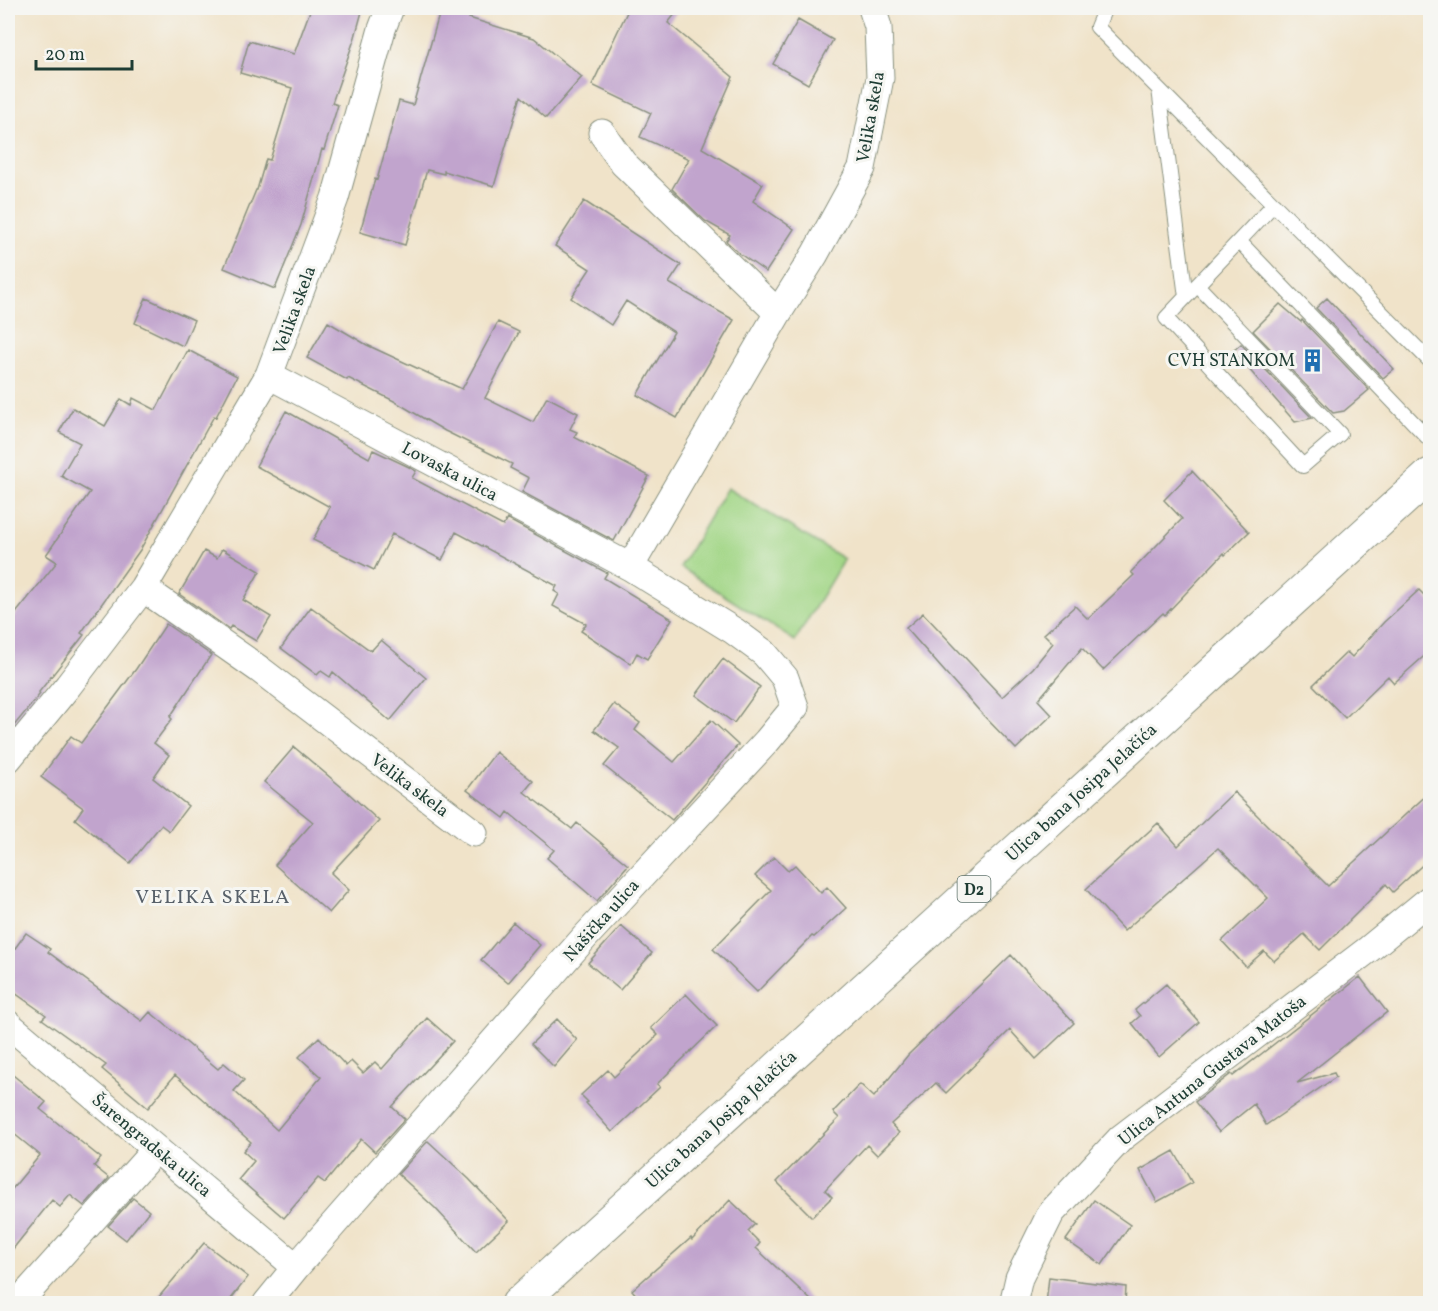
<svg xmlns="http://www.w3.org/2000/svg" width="1438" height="1311" viewBox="0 0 1438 1311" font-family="Vollkorn,serif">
	<rect width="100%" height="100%" fill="#f6f6f2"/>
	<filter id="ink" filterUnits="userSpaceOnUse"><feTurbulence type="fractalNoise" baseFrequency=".0167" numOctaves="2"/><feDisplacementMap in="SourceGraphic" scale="12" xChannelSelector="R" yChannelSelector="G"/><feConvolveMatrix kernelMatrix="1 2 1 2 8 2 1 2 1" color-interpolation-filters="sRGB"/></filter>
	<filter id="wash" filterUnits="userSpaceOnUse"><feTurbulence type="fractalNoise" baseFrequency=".008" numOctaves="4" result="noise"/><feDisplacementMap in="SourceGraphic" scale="24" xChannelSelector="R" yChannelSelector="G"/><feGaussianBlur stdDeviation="1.35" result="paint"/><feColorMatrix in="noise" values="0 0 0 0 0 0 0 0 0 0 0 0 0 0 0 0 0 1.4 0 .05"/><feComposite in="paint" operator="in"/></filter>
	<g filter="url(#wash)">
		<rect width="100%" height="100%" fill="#f0e3c9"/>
		<path fill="#a2d686" stroke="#608a5d" stroke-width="1.5" d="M727,488L844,559L795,641L680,567Z"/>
		<g id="blocks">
			<path fill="#c1a4cd" d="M311,8H363L355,37L332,103L338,105L324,150L322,149L301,225L275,289L224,268L256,190H257L266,159L270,160L292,88L240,73L249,41L294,54Z
				M441,8H473L469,18L534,38L582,77L546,118L521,96L494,186L444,171V174L427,170L405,245L360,232L375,179L377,180L399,101L413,105Z
				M629,8H680L668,23L733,77L702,148L763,184L753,201L794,229L766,272L740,254L726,241L730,235L705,221L672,189L689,159L640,137L651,113L592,85Z
				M798,20L833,40L808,84L773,64Z
				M584,201L681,265L669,283L734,320L677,418L637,395L674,332L626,301L611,325L571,298L590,269L555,246Z
				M146,298L194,320L183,346L135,323Z
				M1327,298L1394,369L1383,378L1316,308Z
				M1280,304L1301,322L1302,320L1369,390L1344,411L1333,413L1253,331Z
				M328,322L367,345L462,389L498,322L519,332L485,398L533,422L547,397L578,413L570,429L577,432L574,437L649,476L614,541L522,492L529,478L510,468L512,464L445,431L394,401L348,378L347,380L307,358Z
				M1241,344L1312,418L1295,422L1233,351Z
				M188,350L237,376L216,417L214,416L140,550L81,633L84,635L39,692L40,694L8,733V623L57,562L46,555L90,492L61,476L80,443L59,432L73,408L105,426L121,399L131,405L133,398L156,410Z
				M286,411L369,458L373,450L409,467L416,471L412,478L503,526L507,519L607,573L604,578L672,619L647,659L637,653L631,664L581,631L586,624L553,606L559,594L554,591L557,586L456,532L442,560L392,534L374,570L313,540L330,507L256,466Z
				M1192,471L1249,532L1225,555L1224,553L1165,615L1163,613L1103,670L1082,648L1038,700L1052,715L1016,749L983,715L906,628L923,613L1002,697L1033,668L1053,643L1044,634L1075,606L1088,619L1134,575L1131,572L1182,519L1164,500Z
				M222,549L260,571L243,600L271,617L256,641L231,626L229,629L179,594L204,551L217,558Z
				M1419,590L1431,602V650L1394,683L1388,676L1345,718L1313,685L1347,652L1352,657L1384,622Z
				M311,607L371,651L381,640L426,678L390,721L333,672L330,677L321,671L317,675L281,648Z
				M166,624L211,655L170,717L172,719L154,743L169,755L153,778L188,806L169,831L161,825L130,863L75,819L83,808L41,777L71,736L81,743L136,669Z
				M723,659L760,687L734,723L696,695Z
				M614,704L640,723L635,730L674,762L711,720L738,745L672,820L604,766L619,748L594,730Z
				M294,747L344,789L379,821L331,873L349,890L329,913L275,865L313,822L264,782Z
				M496,752L533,781L524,792L572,829L577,823L628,865L597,901L547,858L554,850L508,812L504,818L467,790Z
				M1431,791V857L1393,892L1386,884L1320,950L1304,934L1274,961L1264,951L1246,967L1222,941L1268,898L1218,848L1124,931L1086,889L1158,823L1178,846L1234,792L1328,886Z
				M774,857L788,871L795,865L821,893L827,887L846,908L814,937L812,936L757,992L713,949L771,890L755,876Z
				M513,922L540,945L508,983L481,960Z
				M621,926L652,953L620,990L588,963Z
				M26,933L50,949L48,952L142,1021L150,1012L218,1069L224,1063L244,1080L234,1091L277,1130L321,1077L299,1057L319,1037L346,1066L351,1061L363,1073L375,1062L382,1069L427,1018L453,1041L392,1107L405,1119L375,1152L361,1139L325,1183L318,1178L284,1218L239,1179L254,1161L243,1151L251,1142L175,1075L148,1108L102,1069L106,1065L42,1019L46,1015L8,988V958Z
				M1011,955L1074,1023L1036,1059L1010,1030L946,1093L936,1083L891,1124L899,1133L877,1155L867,1145L825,1190L832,1197L812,1217L777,1182L839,1118L833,1112L860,1084L874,1097L908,1055Z
				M1360,977L1387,1012L1297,1083L1334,1073L1336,1077L1266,1125L1254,1104L1219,1132L1195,1102L1231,1074L1233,1076Z
				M1166,984L1199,1022L1159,1057L1132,1023L1140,1016L1135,1010Z
				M686,994L717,1026L657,1084L660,1087L612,1132L586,1103L588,1102L581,1095L608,1070L614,1077L658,1035L651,1028Z
				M557,1019L577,1040L554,1067L531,1044Z
				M8,1071L46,1102L40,1109L101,1158L94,1166L109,1178L84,1206L70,1195L60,1207L52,1200L8,1255V1194L40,1155L8,1129Z
				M428,1141L469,1179L509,1221L476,1252L435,1208L398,1174Z
				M1174,1151L1192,1183L1157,1202L1140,1170Z
				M133,1198L149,1211L126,1240L108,1226Z
				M730,1200L755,1224L748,1231L760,1243L756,1248L815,1304H644L632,1290L691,1238L692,1240Z
				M1094,1200L1130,1225L1102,1265L1066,1240Z
				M204,1243L248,1277L227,1304H153Z
				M1049,1277L1126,1287L1125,1304H1046Z"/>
		</g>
	</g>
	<g filter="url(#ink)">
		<use href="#blocks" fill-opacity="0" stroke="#88907e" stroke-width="1.5"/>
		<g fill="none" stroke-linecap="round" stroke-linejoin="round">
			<defs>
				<path id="service" d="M1105,8L1097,27L1430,361
					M1159,89L1186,297
					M1239,241L1430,440
					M1197,285L1340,434L1303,466L1166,318L1274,204"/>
				<path id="minor" d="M602,133L623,163L778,313
					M630,567L778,313L815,254L862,168L880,78L878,27L872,8
					M143,588L259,669L474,833
					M8,759L68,686L143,588L269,375L335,198L382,29L390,8
					M8,1024L296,1267
					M17,1304L156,1149
					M266,1304L296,1267L585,937L767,741L795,707L785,678L764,653L734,631L630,567L269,375
					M1013,1304L1019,1278L1051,1213L1121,1138L1369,949L1430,899"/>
				<path id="primary" d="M518,1304L1430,475"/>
			</defs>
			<use href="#service" stroke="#88907e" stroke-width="16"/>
			<use href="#minor" stroke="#88907e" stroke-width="29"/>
			<use href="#primary" stroke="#88907e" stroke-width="35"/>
			<use href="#service" stroke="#fff" stroke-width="14"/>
			<use href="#minor" stroke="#fff" stroke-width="27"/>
			<use href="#primary" stroke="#fff" stroke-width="33"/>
		</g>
	</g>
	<defs>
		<symbol id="building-bare" viewBox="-9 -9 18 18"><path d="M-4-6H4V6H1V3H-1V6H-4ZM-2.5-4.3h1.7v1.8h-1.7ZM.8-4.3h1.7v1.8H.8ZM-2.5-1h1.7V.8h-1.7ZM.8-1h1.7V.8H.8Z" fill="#1f6fb2" stroke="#f6f6f2" stroke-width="2.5" paint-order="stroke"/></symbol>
	</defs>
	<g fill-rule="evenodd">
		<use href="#building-bare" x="1296" y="344" width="33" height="33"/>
	</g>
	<g text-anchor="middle" stroke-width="6" stroke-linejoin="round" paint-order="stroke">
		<rect fill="#f6f6f2" stroke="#60746d" stroke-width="1.5" x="957.5" y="876" width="33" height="26" rx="4.5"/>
		<g font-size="16" font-weight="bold" fill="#1f3d34">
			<text x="974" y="895">D2</text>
		</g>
		<g font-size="18" fill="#1f3d34" stroke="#f6f6f2">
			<text transform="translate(870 117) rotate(-80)" y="6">Velika skela</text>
			<text transform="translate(294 310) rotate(-70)" y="6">Velika skela</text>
			<text transform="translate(450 471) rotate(28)" y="6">Lovaska ulica</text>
			<text transform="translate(410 785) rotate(37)" y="6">Velika skela</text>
			<text transform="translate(1081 792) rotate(-42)" y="6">Ulica bana Josipa Jelačića</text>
			<text transform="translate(601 920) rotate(-48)" y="6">Našička ulica</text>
			<text transform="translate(1212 1070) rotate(-38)" y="6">Ulica Antuna Gustava Matoša</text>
			<text transform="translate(721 1119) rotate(-42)" y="6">Ulica bana Josipa Jelačića</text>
			<text transform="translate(152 1145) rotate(40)" y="6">Šarengradska ulica</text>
		</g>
		<g font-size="18" fill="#1f3d34" stroke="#f6f6f2" text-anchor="end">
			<text x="1295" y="366">CVH STANKOM</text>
		</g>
		<g font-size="20" letter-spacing="1.5" fill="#58616a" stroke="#f6f6f2">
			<text x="213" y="903">VELIKA SKELA</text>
		</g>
	</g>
	<rect width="1438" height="1311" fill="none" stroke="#f6f6f2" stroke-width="30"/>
	<path d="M36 60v9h96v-9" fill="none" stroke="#1f3d34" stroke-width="3"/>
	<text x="45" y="60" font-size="18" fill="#1f3d34" stroke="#f6f6f2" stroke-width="4.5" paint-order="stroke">20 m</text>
</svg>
